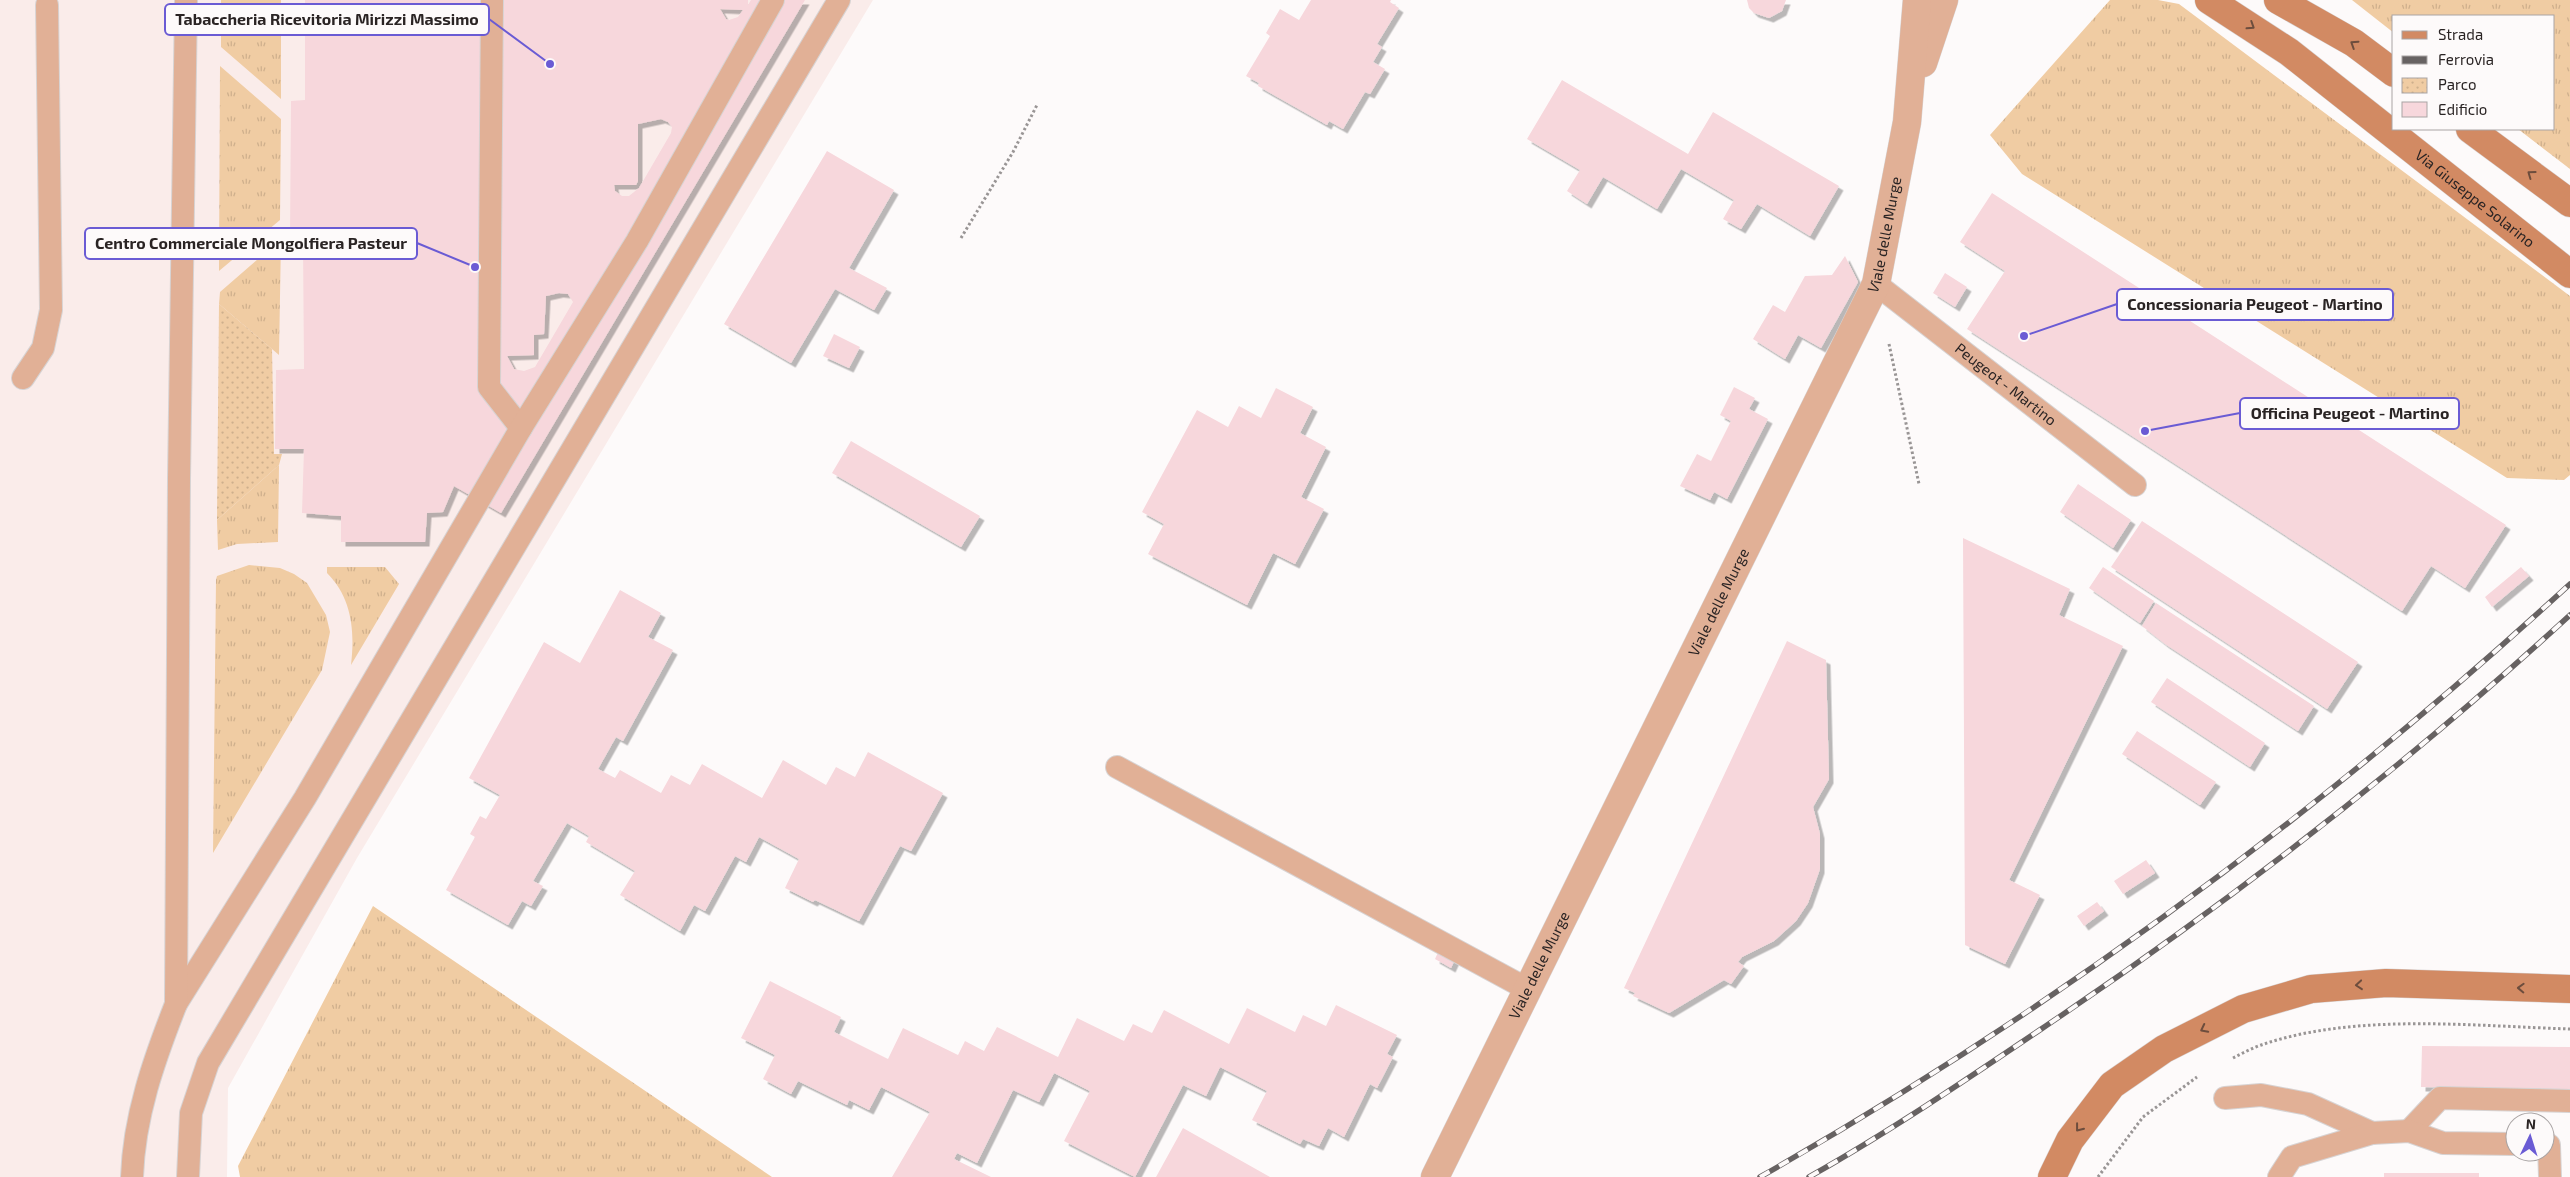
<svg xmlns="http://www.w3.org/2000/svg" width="2570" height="1177" viewBox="0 0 2570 1177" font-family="'Exo 2',sans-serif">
	<defs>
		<pattern id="grass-tufts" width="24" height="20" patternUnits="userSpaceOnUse" patternTransform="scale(1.25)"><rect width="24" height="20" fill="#f0cca3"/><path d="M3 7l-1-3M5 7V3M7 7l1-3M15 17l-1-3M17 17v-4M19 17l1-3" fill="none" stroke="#ceaf8c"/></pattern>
		<pattern id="park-dots" width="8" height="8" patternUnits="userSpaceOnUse" patternTransform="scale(1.25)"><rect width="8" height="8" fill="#f0cca3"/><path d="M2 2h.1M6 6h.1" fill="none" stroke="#ceaf8c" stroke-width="1.8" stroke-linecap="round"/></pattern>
		<filter id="shadow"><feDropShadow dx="4.5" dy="4.5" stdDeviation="0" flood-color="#0004"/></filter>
	</defs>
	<rect width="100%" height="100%" fill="#fdfafa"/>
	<path fill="#faecea" d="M0,0H873L357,858L228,1088L227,1177H0Z"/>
	<path fill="url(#grass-tufts)" d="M221,0H281V99L221,47Z
		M2110,0H2158L2179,4L2570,296V475L2564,480L2507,478L2022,174L1990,135Z
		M2352,0H2570V169L2518,129H2554V16H2394V33Z
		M220,66L281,119L280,220L219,271Z
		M281,239L279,355L219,304L220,292Z
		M279,465L278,542L237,544L218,550L217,520Z
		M249,565L280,568L294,574L307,583L326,615L330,632L322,670L213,853L216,580L217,576Z
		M327,567H385L399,584L351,665C355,631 352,598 327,573Z
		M373,906L772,1177H240L238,1166Z"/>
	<path fill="url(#park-dots)" d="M219,304L272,349L274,454H282L279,465L217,520Z"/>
	<path fill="#f7d7dc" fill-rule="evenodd" filter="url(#shadow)" d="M305,0H748V5L751,0H805L501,513L454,486L443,512L427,513L425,542H341V516L302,513L304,449H275L276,370L304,369L303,240L290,241L291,101L305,100ZM720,9L743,10L738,17L729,20L726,19ZM661,119L668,122L672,127L671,133L639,188L629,196H622L615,191L614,185H636L638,181V124ZM559,293L568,294L573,302L535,367L524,371L514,369L507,356L534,355V335L544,334L546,296Z
		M1311,0H1391L1390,2L1399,8L1377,44L1382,47L1373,62L1385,69L1370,94L1365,92L1343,129L1329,121L1327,125L1258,86L1259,83L1246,76L1270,36L1266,33L1280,9L1299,20Z
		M1747,0H1786L1782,11L1769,18L1754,13L1749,8Z
		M1562,80L1688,154L1713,112L1839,186L1810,236L1757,204L1741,229L1723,219L1734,200L1681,169L1657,209L1603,177L1587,204L1567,191L1580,170L1527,139Z
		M827,151L894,190L849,268L887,288L874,310L835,289L791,363L724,324Z
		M1992,193L2506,525L2465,588L2431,566L2402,611L1967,329L2005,271L1960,242Z
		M1845,256L1858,282L1821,348L1798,335L1785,359L1753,339L1773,305L1785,312L1805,276L1832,275Z
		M1945,273L1967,287L1955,307L1933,293Z
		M834,334L860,347L849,368L823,356Z
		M1734,387L1755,398L1749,409L1768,419L1727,499L1714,492L1710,500L1680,486L1697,454L1711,461L1731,421L1720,415Z
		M1276,388L1313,407L1300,433L1326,447L1301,497L1324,509L1295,564L1273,553L1247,605L1148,554L1164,524L1142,512L1197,410L1228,427L1239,406L1261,418Z
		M851,441L980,516L961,547L832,473Z
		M2078,484L2131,520L2113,548L2060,512Z
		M2142,521L2358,662L2327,709L2111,567Z
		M1963,538L2070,589L2059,615L2123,646L2009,880L2040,895L2005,964L1965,945Z
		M2103,567L2154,601L2140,623L2089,588Z
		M2521,567L2529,576L2492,607L2485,597Z
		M620,590L661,613L648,637L673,650L623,741L616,737L598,769L615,778L620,770L661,793L671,775L690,785L702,764L762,798L783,760L826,785L836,767L855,777L868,752L943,793L911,851L900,846L859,921L815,900L813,902L785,888L799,859L759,837L746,862L735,856L705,911L694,905L680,931L620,895L635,871L586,842L589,836L567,823L533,881L543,886L531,906L522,901L508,925L446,890L475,837L470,834L480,816L486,819L500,795L469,778L544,642L580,663Z
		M2156,603L2314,706L2298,731L2165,644L2142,626Z
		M1787,641L1826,660L1829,779L1813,807L1820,834V869L1808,903L1796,921L1774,941L1742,957L1738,962L1744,966L1731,984L1724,980L1669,1013L1633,996L1635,993L1624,988Z
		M2167,678L2265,743L2250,767L2151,702Z
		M2137,731L2216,782L2200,805L2122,754Z
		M2146,860L2155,873L2123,894L2114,881Z
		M2097,902L2104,911L2084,926L2077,916Z
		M1440,948L1456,957L1451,968L1435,959Z
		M770,981L841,1017L834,1032L888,1059L903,1028L958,1055L965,1041L984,1051L997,1027L1058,1057L1077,1018L1124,1041L1133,1024L1152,1033L1164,1010L1229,1044L1247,1008L1295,1032L1303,1015L1326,1026L1336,1005L1397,1035L1387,1054L1393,1057L1377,1088L1370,1084L1344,1137L1328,1128L1319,1146L1303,1139L1300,1144L1252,1120L1267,1091L1220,1067L1206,1096L1183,1085L1135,1177L1064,1141L1090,1091L1054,1073L1039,1102L1013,1090L977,1163L957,1153L954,1159L991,1177H892L930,1112L881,1087L869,1110L849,1100L847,1105L798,1081L791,1094L763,1079L775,1055L741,1038Z
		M2422,1046L2570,1047V1089L2421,1087Z
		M1183,1128L1270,1177H1156Z
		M2384,1173H2479V1177H2384Z"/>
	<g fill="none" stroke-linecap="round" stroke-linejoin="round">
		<defs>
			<g id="service">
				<path d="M492,0L489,387L521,428"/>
				<path id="s1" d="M1876,284L2135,485"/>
				<path d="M23,378L43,348L51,310L47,5"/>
				<path d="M1117,767L1529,990"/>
				<path d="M176,1004L305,798L521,428L637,241L773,0"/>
				<path d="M2225,1098L2261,1095L2308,1104L2372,1133"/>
				<path d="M2409,1131L2440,1098L2570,1101"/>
				<path d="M2545,1145H2549L2550,1177"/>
				<path d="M132,1177C134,1116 154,1060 176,1004L179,479L186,0"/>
				<path d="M188,1177L191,1113L208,1063L839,0"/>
				<path d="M2279,1177L2292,1157L2372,1133L2409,1131L2443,1143L2515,1144"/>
			</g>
			<g id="minor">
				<path d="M1923,63L1944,0"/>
				<path id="s2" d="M1435,1177L1876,284L1907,122L1917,0"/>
			</g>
			<g id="secondary">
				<path id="s3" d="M2209,0L2289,52L2570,274"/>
				<path d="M2278,0L2354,43L2394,73"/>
				<path d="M2470,129L2570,203"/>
				<path d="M2052,1177L2070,1140L2112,1085L2164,1049L2243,1009L2311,989L2386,983L2570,989"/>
			</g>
		</defs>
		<use href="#service" stroke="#d7d3d3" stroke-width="24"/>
		<use href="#minor" stroke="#d7d3d3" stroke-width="29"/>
		<use href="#secondary" stroke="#d7d3d3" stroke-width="29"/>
		<path stroke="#999595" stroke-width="3" stroke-dasharray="2.5 2.5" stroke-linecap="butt" d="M961,238L1013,152L1037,105
			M1889,344L1919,484
			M2233,1058C2243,1053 2254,1047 2264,1044C2357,1013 2473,1026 2570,1029
			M2098,1177L2143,1117L2197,1077"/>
		<use href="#service" stroke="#e1b096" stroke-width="22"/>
		<use href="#minor" stroke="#e1b096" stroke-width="28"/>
		<use href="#secondary" stroke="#d28a63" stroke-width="28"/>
		<defs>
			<path id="rail" d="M1760,1177C2050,1012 2324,810 2570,584
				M1809,1177C1896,1128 1979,1071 2062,1015C2240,894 2411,761 2570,615"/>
		</defs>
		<use href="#rail" stroke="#676262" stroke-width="5.5"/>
		<use href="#rail" stroke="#fdfafa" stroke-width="4" stroke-dasharray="11" stroke-linecap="butt"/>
	</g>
	<defs><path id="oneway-chevron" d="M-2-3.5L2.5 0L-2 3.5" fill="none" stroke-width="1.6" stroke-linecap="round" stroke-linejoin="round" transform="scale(1.25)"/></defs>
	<g stroke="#6d4d3d">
		<use href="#oneway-chevron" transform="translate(2251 26) rotate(33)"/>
		<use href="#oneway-chevron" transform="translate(2354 44) rotate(-147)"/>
		<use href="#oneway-chevron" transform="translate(2531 174) rotate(-144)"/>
		<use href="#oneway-chevron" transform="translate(2359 985) rotate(175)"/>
		<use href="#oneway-chevron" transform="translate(2521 988) rotate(-178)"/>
		<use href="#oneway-chevron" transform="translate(2204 1029) rotate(153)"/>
		<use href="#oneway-chevron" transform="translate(2079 1128) rotate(128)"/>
	</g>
	<g text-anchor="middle" stroke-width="5" stroke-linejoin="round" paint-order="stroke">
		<g font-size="15" fill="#2a2424" stroke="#fdfafa">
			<text dy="5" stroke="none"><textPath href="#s3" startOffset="332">Via Giuseppe Solarino</textPath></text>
			<text dy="5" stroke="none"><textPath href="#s2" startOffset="1046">Viale delle Murge</textPath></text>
			<text dy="5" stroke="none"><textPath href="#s1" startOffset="164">Peugeot - Martino</textPath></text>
			<text dy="5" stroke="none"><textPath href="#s2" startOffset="641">Viale delle Murge</textPath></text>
			<text dy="5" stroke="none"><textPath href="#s2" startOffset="236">Viale delle Murge</textPath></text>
		</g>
	</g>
	<path fill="none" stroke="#6a5bd4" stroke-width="2" d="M550 64L489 19M475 267L417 243M2024 336L2117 304M2145 431L2240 413"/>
	<g fill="#6a5bd4" stroke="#fdfafa" stroke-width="2">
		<circle cx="550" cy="64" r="5"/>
		<circle cx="475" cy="267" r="5"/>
		<circle cx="2024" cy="336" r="5"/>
		<circle cx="2145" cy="431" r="5"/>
	</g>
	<g fill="#fdfafa" stroke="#6a5bd4" stroke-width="2">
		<rect x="165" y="4" width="324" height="31" rx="5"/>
		<rect x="85" y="228" width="332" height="31" rx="5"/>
		<rect x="2117" y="289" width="276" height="31" rx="5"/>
		<rect x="2240" y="398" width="219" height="31" rx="5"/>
	</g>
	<g font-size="16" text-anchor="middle" font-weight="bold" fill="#2a2424">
		<text x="327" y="25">Tabaccheria Ricevitoria Mirizzi Massimo</text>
		<text x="251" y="249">Centro Commerciale Mongolfiera Pasteur</text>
		<text x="2255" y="310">Concessionaria Peugeot - Martino</text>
		<text x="2350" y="419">Officina Peugeot - Martino</text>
	</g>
	<rect x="2392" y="15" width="162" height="115" fill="#fdfafa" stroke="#a9a4a4"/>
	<rect x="2402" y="31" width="25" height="8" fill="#d28a63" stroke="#a9a4a4"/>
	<text x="2438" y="40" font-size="15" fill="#2a2424">Strada</text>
	<rect x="2402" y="56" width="25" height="8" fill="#676262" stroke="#a9a4a4"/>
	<text x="2438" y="65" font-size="15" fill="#2a2424">Ferrovia</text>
	<rect x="2402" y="78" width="25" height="15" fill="url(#park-dots)" stroke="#a9a4a4"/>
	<text x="2438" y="90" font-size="15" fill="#2a2424">Parco</text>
	<rect x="2402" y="102" width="25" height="15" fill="#f7d7dc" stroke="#a9a4a4"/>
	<text x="2438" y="115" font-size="15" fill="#2a2424">Edificio</text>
	<g transform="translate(2530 1137) rotate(4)"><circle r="24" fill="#fdfafa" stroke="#a9a4a4"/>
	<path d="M0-4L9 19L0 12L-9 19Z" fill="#6a5bd4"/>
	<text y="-8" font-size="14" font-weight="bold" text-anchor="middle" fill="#2a2424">N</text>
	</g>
</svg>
